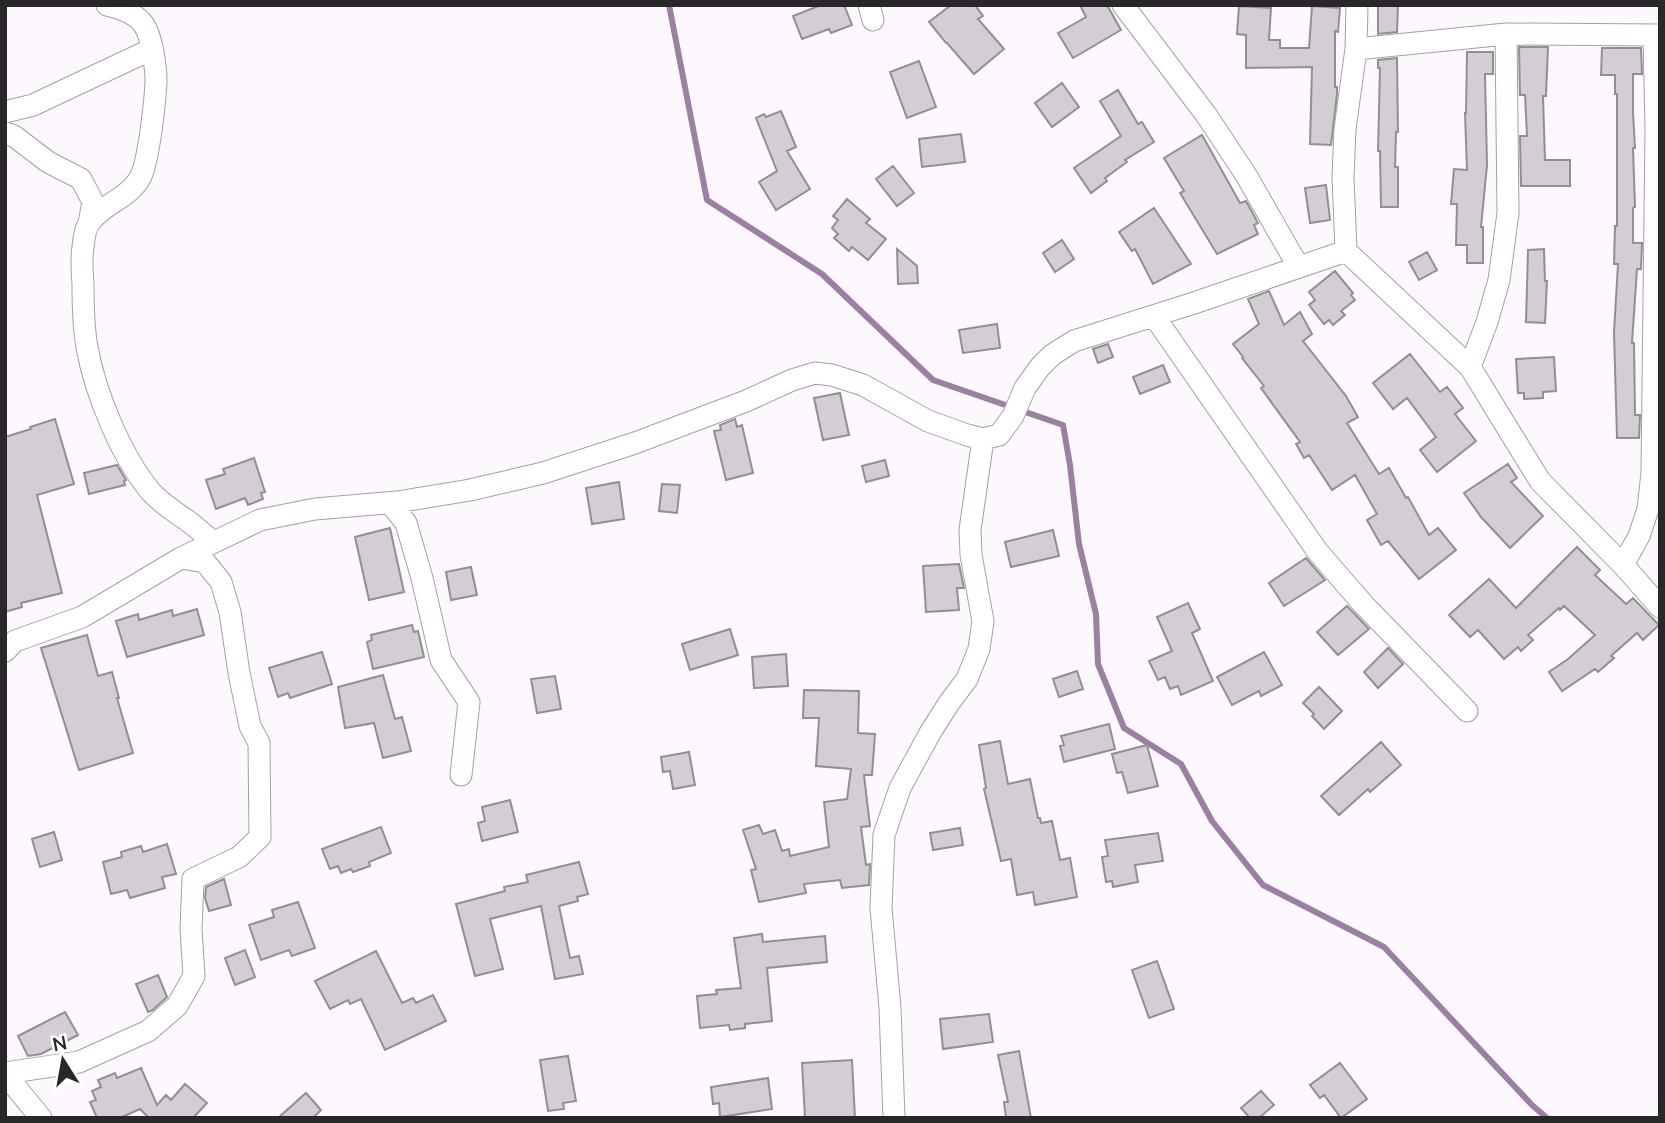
<svg xmlns="http://www.w3.org/2000/svg" width="1665" height="1123" viewBox="0 0 1665 1123" font-family="'Nunito Sans',sans-serif">
	<rect width="100%" height="100%" fill="#fdf8fe"/>
	<g fill="none" stroke-linecap="round" stroke-linejoin="round">
		<path stroke="#9c7fa3" stroke-width="6" d="M669,5L707,200L822,274L933,380L1063,425L1070,465L1079,544L1096,614L1098,664L1124,728L1181,764L1212,821L1263,885L1384,947L1532,1105L1547,1118"/>
	</g>
	<path fill="#d3cdd4" stroke="#938d94" stroke-width="2" d="M821,5H844L852,25L831,33L829,29L802,39L793,16Z
		M951,5H975L983,16L978,19L1004,49L974,74L947,43H946L929,22Z
		M1080,5H1107L1121,30L1073,58L1058,33L1086,17Z
		M1378,5H1398L1397,32L1378,34Z
		M1239,6L1271,8L1269,40H1280V48H1309L1312,6L1340,8L1338,32L1335,31V87H1337V94L1331,145L1310,144L1312,67L1246,68V35L1237,34Z
		M1519,47H1548L1546,96H1543L1545,160H1570V186H1521L1520,136H1527L1525,95H1520Z
		M1602,48H1641L1642,74H1633V113L1635,148H1633L1635,207L1633,208V243H1642L1641,269H1637L1632,343H1634L1635,415H1640L1639,438H1617L1614,332L1618,264H1614L1615,226H1617V94H1615V75H1601Z
		M1467,52H1493V74H1485L1487,165L1481,227H1483V263H1467V245H1456L1457,204H1451L1454,169L1467,170L1465,113H1466Z
		M1397,58L1398,132H1396L1395,167H1398V207H1381L1380,151H1378L1380,68H1378V60Z
		M919,61L936,107L907,118L890,72Z
		M1062,83L1079,107L1052,127L1035,103Z
		M1118,90L1138,124L1142,122L1154,142L1125,160L1127,162L1105,178L1107,181L1091,193L1074,168L1121,136L1100,101Z
		M781,111L796,147L787,151L810,189L776,210L759,182L777,171L756,118L764,114L766,117Z
		M961,134L965,162L922,167L919,139Z
		M1202,135L1240,203L1246,201L1258,223L1254,225L1258,234L1217,254L1180,193L1184,191L1164,158Z
		M893,166L914,193L897,206L876,179Z
		M1326,185L1330,220L1310,223L1305,188Z
		M847,199L870,219L866,223L886,239L868,260L852,247L849,251L834,238L838,234L832,228L838,220L833,216Z
		M1154,208L1191,264L1153,284L1135,249L1132,251L1119,232Z
		M1062,240L1074,259L1055,272L1043,253Z
		M897,249L917,266L918,283L898,284Z
		M1544,249L1545,281H1547L1545,323L1526,322L1528,250Z
		M1427,252L1437,270L1419,280L1409,262Z
		M1335,271L1353,293L1351,295L1355,300L1341,311L1345,315L1333,325L1329,320L1324,324L1309,305L1315,300L1309,292Z
		M1269,291L1284,325L1300,312L1312,334L1303,341L1346,396L1358,417L1347,423L1379,474L1389,468L1406,498L1408,497L1429,535L1438,528L1456,550L1419,579L1388,541L1381,545L1367,520L1377,514L1355,475L1332,490L1309,455L1304,458L1296,444L1300,442L1261,388L1264,386L1242,358L1243,357L1233,344L1259,324L1248,299Z
		M997,324L1000,348L963,353L959,330Z
		M1108,344L1113,357L1098,363L1093,349Z
		M1410,354L1440,392L1447,387L1463,408L1455,414L1476,441L1437,472L1420,450L1436,437L1407,398L1393,409L1373,383Z
		M1554,357L1556,391L1543,392V398L1524,399V393H1518L1516,359Z
		M1163,365L1170,382L1140,394L1133,377Z
		M840,393L849,435L823,440L814,398Z
		M55,419L74,484L37,495L62,593L21,603L22,607L5,612V437L31,429L30,427Z
		M735,419L737,427L742,425L753,473L726,480L714,431L721,430L720,425Z
		M254,458L265,492L261,493L263,499L248,505L245,498L216,509L206,480L225,474L223,469Z
		M885,460L889,476L866,482L862,466Z
		M1508,464L1517,478L1511,482L1543,516L1510,548L1481,517L1464,493Z
		M117,465L126,480L124,481L125,485L89,494L84,473Z
		M619,482L624,519L592,524L586,488Z
		M662,484L680,485L677,513L659,511Z
		M390,528L404,592L369,600L355,537Z
		M1053,530L1059,556L1011,567L1005,542Z
		M1577,547L1600,570L1595,575L1626,604L1633,598L1659,625L1643,640L1637,633L1611,656L1614,658L1598,672L1595,669L1562,691L1549,672L1568,659L1595,635L1564,606L1560,610L1559,608L1528,635L1533,640L1521,651L1518,647L1504,659L1478,630L1470,637L1449,615L1489,579L1516,608Z
		M1306,558L1325,580L1284,606L1269,583Z
		M959,564L964,588H957L959,610L926,612L923,566Z
		M471,567L477,595L451,600L446,572Z
		M1188,603L1200,629L1192,633L1213,681L1181,695L1178,686L1170,689L1165,677L1158,680L1149,661L1172,651L1157,617Z
		M1347,606L1369,629L1338,655L1317,632Z
		M197,609L204,635L127,657L116,621L138,614L139,620L172,610L173,616Z
		M412,625L414,632L418,631L424,657L373,669L367,642L372,640L371,635Z
		M730,629L738,655L690,670L682,644Z
		M87,635L98,676L112,672L119,698H117L133,753L79,770L41,648Z
		M1388,648L1403,664L1378,688L1364,672Z
		M322,652L332,684L290,698L288,693L278,697L269,668Z
		M1264,652L1282,685L1261,696L1259,691L1232,705L1217,677Z
		M786,654L788,686L754,688L752,657Z
		M1077,671L1083,689L1059,697L1053,679Z
		M383,675L395,719L402,717L411,751L383,758L374,723L345,728L338,687Z
		M555,676L561,709L537,713L531,679Z
		M1319,687L1342,711L1324,729L1312,716L1314,714L1303,703Z
		M804,690L859,691L858,733L875,734L872,775H864L870,826L861,827L866,865L870,864L869,885L842,888L840,880L804,884L806,893L759,902L751,870L756,869L743,830L759,825L763,834L775,830L782,851L789,849L790,856L829,847L824,802L847,799L851,769L816,766L819,718H803Z
		M1109,724L1115,749L1064,762L1060,746L1064,745L1061,736Z
		M1000,741L1008,784L1030,779L1038,818H1040L1041,823L1052,821L1060,860L1070,858L1077,897L1035,905L1033,892L1017,895L1011,859L1001,861L984,789L986,788L979,745Z
		M1381,742L1401,765L1370,792L1368,789L1339,815L1321,796Z
		M1147,745L1158,786L1128,793L1122,772L1117,773L1112,754Z
		M689,752L695,785L673,789L670,771L663,772L661,757Z
		M510,800L518,832L482,841L478,823L485,821L482,807Z
		M381,827L391,853L369,862L370,866L353,872L351,869L341,873L338,866L330,869L322,849Z
		M960,828L963,845L933,850L930,833Z
		M54,832L62,860L40,867L32,839Z
		M1158,833L1163,861L1135,865L1138,882L1113,887L1112,881L1106,882L1102,857L1108,856L1105,840Z
		M167,844L176,874L162,877L165,888L130,898L127,890L111,894L103,862L122,857L121,852L141,846L143,852Z
		M579,862L588,894L577,897L578,901L559,906L570,958L579,956L583,974L555,979L541,906L490,919L503,969L475,976L456,904L505,891L504,887L528,882L526,875Z
		M224,879L231,905L209,911L205,898L206,887Z
		M298,902L315,948L292,956L289,950L261,960L249,925L274,917L272,910Z
		M762,934L763,942L825,936L827,962L767,968L772,1021L745,1024V1028L730,1030L729,1025L700,1028L697,996L717,994L716,990L741,988L734,938Z
		M245,950L255,977L235,985L225,958Z
		M376,951L402,1003L413,998L416,1003L433,995L446,1021L385,1050L361,999L350,1004L348,1000L330,1009L315,981Z
		M1157,961L1174,1009L1149,1018L1132,970Z
		M158,975L167,997L153,1010L148,1012L136,984Z
		M65,1012L78,1035L41,1054L28,1056L18,1036Z
		M989,1014L993,1042L943,1049L940,1019Z
		M1019,1051L1031,1118H1006L1004,1102H1008L998,1055Z
		M568,1056L576,1101L563,1103L564,1109L548,1111L540,1060Z
		M852,1060L855,1118H805L802,1063Z
		M1340,1063L1367,1099L1341,1118L1324,1095L1320,1098L1310,1085Z
		M141,1068L157,1105L166,1095L171,1100L185,1084L207,1103L193,1118H145L147,1116L140,1109L120,1118H97L90,1102L96,1100L92,1091L101,1087L98,1080L115,1073L117,1078Z
		M768,1078L772,1109L720,1117L719,1103L713,1104L711,1087Z
		M1261,1091L1274,1105L1259,1118H1250L1241,1108Z
		M306,1093L321,1110L313,1118H278Z"/>
	<g fill="none" stroke-linecap="round" stroke-linejoin="round">
		<defs>
			<path id="minor" d="M107,5C120,8 136,13 144,25C152,37 156,67 156,82C155,102 149,158 141,176C130,198 104,203 90,222C85,228 84,238 83,247C81,259 82,272 83,284C83,305 83,326 87,347C95,393 121,456 151,492C162,504 175,512 188,521C197,528 205,535 213,542
				M869,5L873,20
				M1123,5L1207,116L1246,175L1298,266
				M1357,5L1356,49L1345,129L1343,177L1346,251L1470,367L1540,481L1623,565L1660,607
				M1356,49L1506,34L1660,35
				M5,112L33,105L152,49
				M5,133L14,136L48,162L81,179L93,202L89,223
				M1154,316L1318,552L1364,605L1467,711
				M1470,367L1487,322L1499,280L1508,213L1506,34
				M390,503L406,523L422,578L441,660L469,702L461,775
				M1623,565L1639,536L1648,509L1652,473L1656,129L1654,35
				M5,651L15,641L82,617L181,558L260,520L315,509L397,502L470,490L543,473L635,443L746,401L792,380L815,373L832,375L863,385L928,421L967,435L983,439L999,435L1013,416L1025,388L1040,367L1052,355L1074,341L1194,303L1346,251
				M5,1073L79,1062L148,1031L177,1006L194,976L191,929L193,879L239,857L260,837L259,743L250,726L239,673L230,612L221,582L205,562L181,558
				M5,1074L41,1118
				M894,1118L890,1008L881,908L884,835L900,788L930,733L949,703L967,679L979,649L983,621L971,555L970,530L983,439"/>
		</defs>
		<use href="#minor" stroke="#a59fa6" stroke-width="23"/>
		<use href="#minor" stroke="#fff" stroke-width="21"/>
	</g>
	<rect width="1665" height="1123" fill="none" stroke="#29272a" stroke-width="14"/>
	<g transform="translate(63 1060) rotate(349)" stroke="#ffffff" stroke-width="5" paint-order="stroke">
	<path d="M0-5L12 26L0 18L-12 26Z" fill="#29272a"/>
	<text y="-10" font-size="19" font-weight="bold" text-anchor="middle" fill="#29272a">N</text>
	</g>
</svg>
